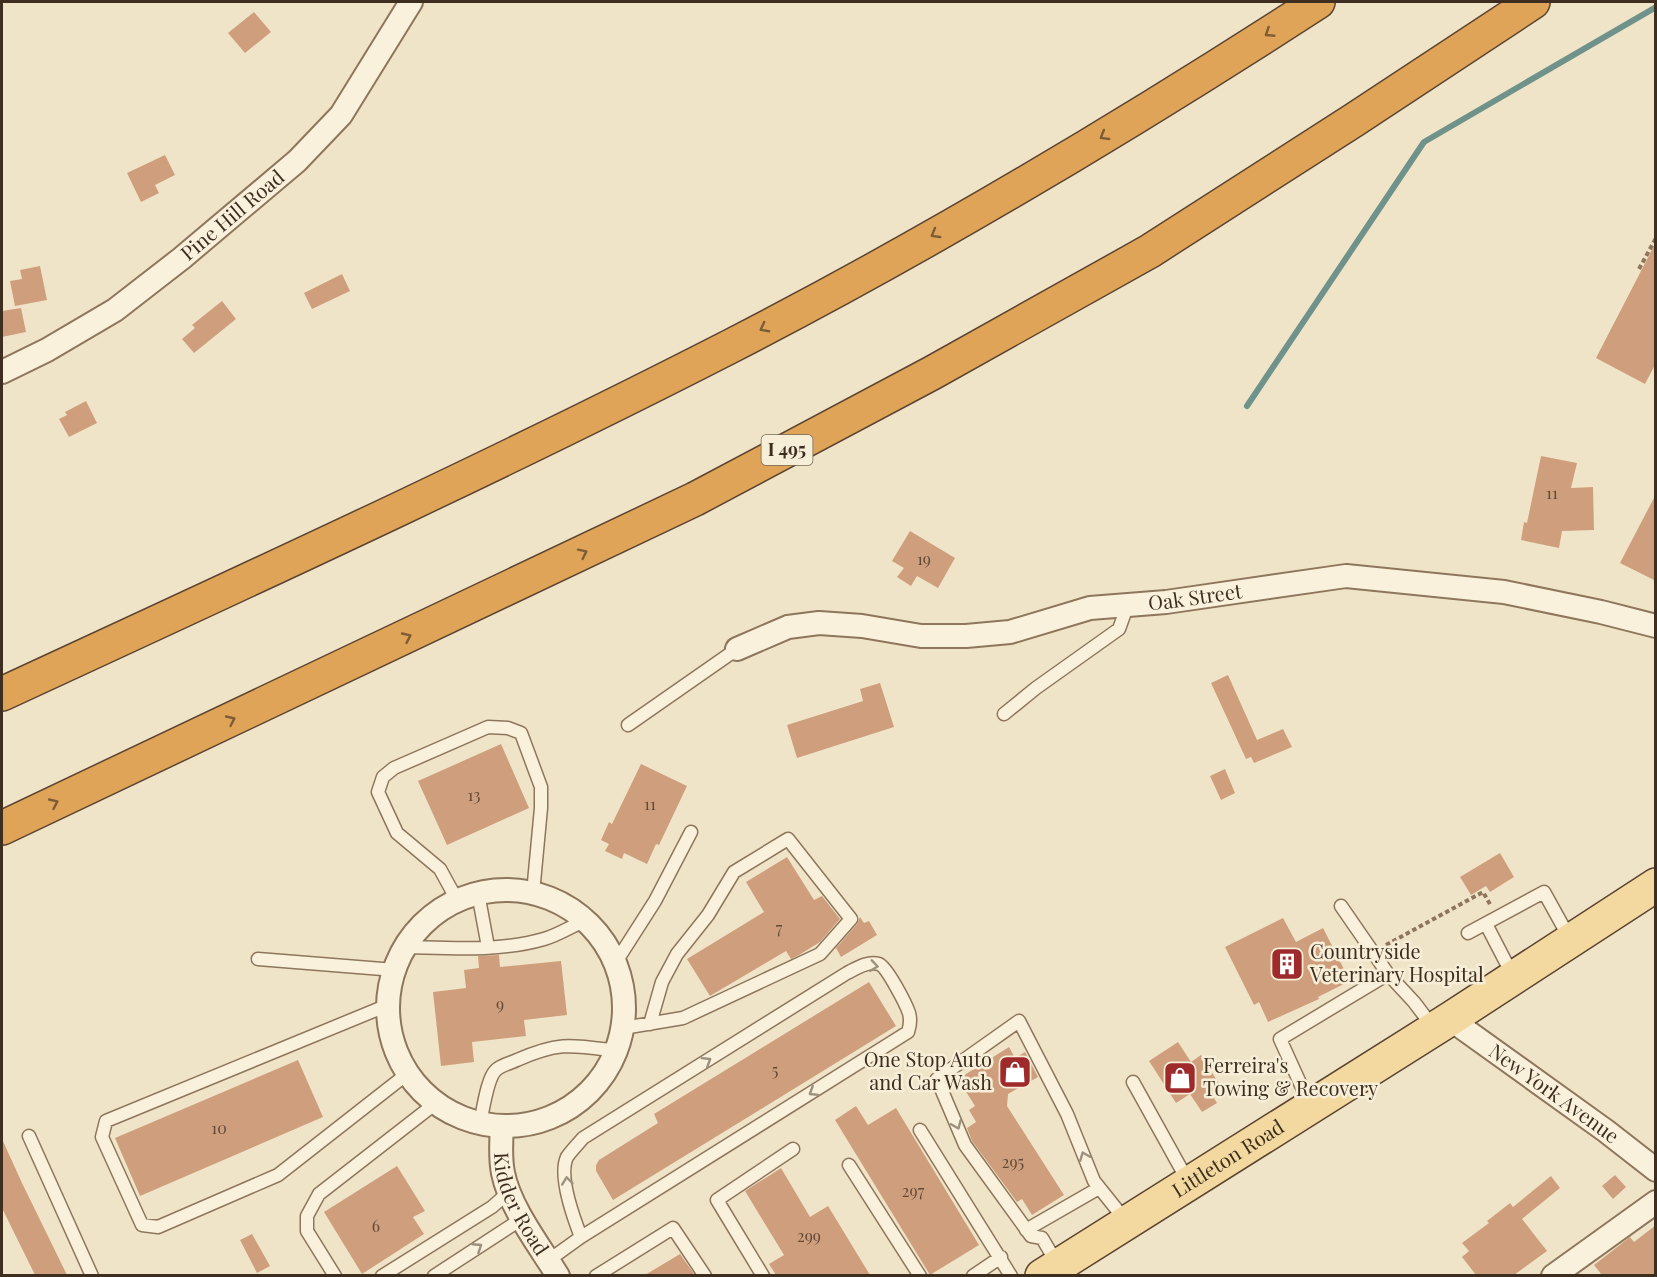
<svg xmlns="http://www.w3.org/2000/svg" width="1657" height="1277" viewBox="0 0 1657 1277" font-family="'Playfair Display',serif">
	<rect width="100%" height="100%" fill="#f0e4c8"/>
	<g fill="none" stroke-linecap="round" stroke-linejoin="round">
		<path stroke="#6f938a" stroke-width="6" d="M1247,406L1424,142L1656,7"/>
	</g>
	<path fill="#cf9f7d" d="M254,12L271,32L245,53L228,33Z
		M165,155L175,175L155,185L159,193L141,202L127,173Z
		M1656,242V363L1645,384L1596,358Z
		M40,266L47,300L15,306L10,281L22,279L20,270Z
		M342,274L350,291L312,309L304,293Z
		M222,301L236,319L194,353L182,339L195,328L192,325Z
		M21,308L26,332L2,337V311Z
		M86,401L97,423L69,437L59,419L67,415L65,412Z
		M1541,456L1577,463L1571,488L1593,487L1594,530L1562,531L1559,548L1521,540L1524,522L1527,523Z
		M1656,494V581L1620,563Z
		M910,531L955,558L938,588L917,576L911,586L897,577L904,568L892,561Z
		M1228,675L1257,740L1283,729L1292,747L1254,763L1251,757L1246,759L1211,683Z
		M880,683L894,727L797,758L787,725L863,701L860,689Z
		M501,744L529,808L447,845L418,781Z
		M641,764L687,786L659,845L656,844L647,864L624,853L622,859L605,851L609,844L601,840L609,822L612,824Z
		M1225,769L1235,793L1221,800L1210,776Z
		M1500,853L1514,877L1490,892L1486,886L1471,895L1460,877Z
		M787,857L814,900L822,896L840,919L820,942L799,955L791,959L786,951L710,996L687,959L764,912L746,882Z
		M860,917L864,923L869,921L877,935L841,957L836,948L857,924Z
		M1283,918L1296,942L1323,928L1350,981L1318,997L1319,999L1268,1022L1259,1002L1254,1005L1225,947Z
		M499,955L500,967L561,961L567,1015L524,1020L526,1036L472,1042L474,1062L441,1066L433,992L466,988L464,970L479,968L478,956Z
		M869,982L896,1026L613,1200L596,1171V1165L599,1160L658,1123L654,1114Z
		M1178,1042L1191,1062L1201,1055L1221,1087L1211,1093L1217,1103L1202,1112L1190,1094L1176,1103L1149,1061Z
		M1009,1047L1015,1058L1025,1052L1038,1077L1008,1094L1007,1106L1064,1195L1032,1215L1022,1199L1017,1202L972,1141L967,1128L976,1122L969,1110L975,1106L958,1079Z
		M298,1060L323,1117L140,1196L115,1138Z
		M856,1106L868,1125L896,1108L979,1245L930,1275L835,1120Z
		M2,1139L22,1183L67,1275H35L2,1208Z
		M397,1166L425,1211L413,1217L424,1234L362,1274L324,1212Z
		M781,1168L810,1217L828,1206L870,1275H776L769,1264L784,1255L745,1191Z
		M1615,1175L1626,1187L1613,1199L1602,1186Z
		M1551,1176L1560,1188L1522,1219L1547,1251L1514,1275H1476L1462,1257L1469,1251L1462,1243L1489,1223L1487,1221L1510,1203L1513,1207Z
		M1656,1225V1275H1602L1594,1265L1630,1237L1634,1242Z
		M252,1234L270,1266L257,1273L240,1240Z
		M680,1254L695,1275H645Z"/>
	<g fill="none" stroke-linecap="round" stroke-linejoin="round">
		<defs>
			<path id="service" d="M1004,714L1036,688L1119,629L1128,604
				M628,725L737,649
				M478,893L488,947
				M457,900L440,869L397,833L378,792L383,777L394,768L488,727L508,728L521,733L541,787V808L533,893
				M1341,906L1388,974
				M1486,924L1513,976
				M1468,933L1544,892L1570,939
				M405,947C450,948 499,952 544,939C558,935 572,926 586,920
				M258,959L395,970
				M616,962L655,901L691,832
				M388,1005L106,1121L102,1137L142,1225L158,1227L278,1175L407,1074
				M623,1028L683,1018L820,954L851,919L788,839L734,872L708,915L677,954L662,982L650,1024
				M1133,1082L1189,1183
				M1310,1105L1280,1039L1388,974L1414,1002L1433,1027
				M480,1123C483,1111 487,1078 496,1070C501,1065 511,1063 517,1060C560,1041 572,1045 617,1051
				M920,1130L1011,1276
				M29,1136L92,1276
				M849,1165L920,1276
				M1026,1230L1099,1188
				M549,1260L581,1237L908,1032C910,1026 911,1020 909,1013C906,1004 887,967 879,964C867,961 857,968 847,973L583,1138C578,1144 571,1151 567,1157C558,1176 574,1219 581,1237
				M1058,1265L1042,1238L1031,1236L965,1145L937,1079L1019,1021L1067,1114L1094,1181L1126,1221
				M335,1276L307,1231V1216L319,1194L436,1103
				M382,1276L492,1207L509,1192
				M434,1276L523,1218
				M596,1276L673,1228L705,1276
				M763,1276L717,1200L793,1149
				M973,1276L1001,1257"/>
			<g id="minor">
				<path id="s1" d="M2,372L47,350L115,310L182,258L297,161L341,115L411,2"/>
				<path id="s2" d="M737,649L788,627L819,623L862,626L921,636H966L1010,632L1090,608L1166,602L1346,576L1504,592L1601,612L1656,626"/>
				<circle cx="506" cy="1008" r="118"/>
				<path id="s3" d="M1450,1019L1606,1131L1656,1170"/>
				<path id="s4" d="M502,1126C501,1141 500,1158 503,1173C510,1208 539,1245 558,1276"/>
				<path d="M1553,1276L1656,1202"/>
			</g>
			<g id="primary">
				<path id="s5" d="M1042,1276L1450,1019L1656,885"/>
			</g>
			<path id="motorway" d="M2,694C246,581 491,469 731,346C933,242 1128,125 1318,2
				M2,828L695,499L932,373L1150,251L1354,120L1533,2"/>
		</defs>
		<use href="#service" stroke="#8d765c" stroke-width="15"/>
		<use href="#minor" stroke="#8d765c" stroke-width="26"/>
		<use href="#primary" stroke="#5b4430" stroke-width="36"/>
		<use href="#motorway" stroke="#5b4430" stroke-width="36"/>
		<path stroke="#8d765c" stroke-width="4" stroke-dasharray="4.5 3" stroke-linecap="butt" d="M1639,269L1656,238
			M1386,945L1483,892L1491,906"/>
		<use href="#service" stroke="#faf1dc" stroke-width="12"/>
		<use href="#minor" stroke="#faf1dc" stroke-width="22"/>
		<use href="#primary" stroke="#f3d9a0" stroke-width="33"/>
		<use href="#motorway" stroke="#e0a458" stroke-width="33"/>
	</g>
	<defs><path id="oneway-chevron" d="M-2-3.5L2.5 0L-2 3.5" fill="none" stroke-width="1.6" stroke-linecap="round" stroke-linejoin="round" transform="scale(1.5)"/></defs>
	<g stroke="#7e5d36">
		<use href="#oneway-chevron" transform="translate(1269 33) rotate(147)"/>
		<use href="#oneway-chevron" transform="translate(1104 136) rotate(149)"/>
		<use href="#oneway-chevron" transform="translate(935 234) rotate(150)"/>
		<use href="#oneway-chevron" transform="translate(764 328) rotate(152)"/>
		<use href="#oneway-chevron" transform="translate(583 553) rotate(-26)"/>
		<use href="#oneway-chevron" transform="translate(407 637) rotate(-25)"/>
		<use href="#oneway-chevron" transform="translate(231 720) rotate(-25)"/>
		<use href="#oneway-chevron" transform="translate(54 803) rotate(-25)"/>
	</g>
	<g stroke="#9c907e">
		<use href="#oneway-chevron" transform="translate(874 966) rotate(8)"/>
		<use href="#oneway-chevron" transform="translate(707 1061) rotate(-32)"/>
		<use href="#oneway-chevron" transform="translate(813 1092) rotate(148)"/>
		<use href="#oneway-chevron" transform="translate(957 1125) rotate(67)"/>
		<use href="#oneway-chevron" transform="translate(1084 1156) rotate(-112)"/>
		<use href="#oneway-chevron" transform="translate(567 1181) rotate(-96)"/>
		<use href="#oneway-chevron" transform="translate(478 1247) rotate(-33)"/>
	</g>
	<defs>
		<symbol id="building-square" viewBox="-11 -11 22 22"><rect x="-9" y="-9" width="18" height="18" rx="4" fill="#9e2a2b" stroke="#f7eed8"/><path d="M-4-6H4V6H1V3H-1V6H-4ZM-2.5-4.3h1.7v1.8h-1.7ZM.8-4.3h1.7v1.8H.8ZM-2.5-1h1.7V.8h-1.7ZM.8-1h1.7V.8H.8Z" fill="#fff"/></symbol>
		<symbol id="shop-square" viewBox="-11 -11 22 22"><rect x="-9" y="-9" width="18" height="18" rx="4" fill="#9e2a2b" stroke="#f7eed8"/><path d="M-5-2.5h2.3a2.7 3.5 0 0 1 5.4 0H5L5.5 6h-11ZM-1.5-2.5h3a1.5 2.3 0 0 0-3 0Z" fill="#fff"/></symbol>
	</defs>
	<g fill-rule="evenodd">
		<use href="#building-square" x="1268" y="945" width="38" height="38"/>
		<use href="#shop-square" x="996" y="1053" width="38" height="38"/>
		<use href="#shop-square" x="1161" y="1059" width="38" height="38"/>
	</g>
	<g text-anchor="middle" stroke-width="5" stroke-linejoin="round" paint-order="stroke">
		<g font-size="16" fill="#624a37">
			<text x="1552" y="499">11</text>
			<text x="924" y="565">19</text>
			<text x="474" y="801">13</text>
			<text x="650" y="810">11</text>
			<text x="779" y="934">7</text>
			<text x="500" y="1010">9</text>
			<text x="775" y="1076">5</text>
			<text x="219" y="1134">10</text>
			<text x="1013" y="1168">295</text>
			<text x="913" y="1197">297</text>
			<text x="376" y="1232">6</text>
			<text x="809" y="1242">299</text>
		</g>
		<rect fill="#f7eed8" stroke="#756857" stroke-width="1.5" x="761.5" y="435" width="51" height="30" rx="4.5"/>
		<g font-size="18" font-weight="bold" fill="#3d2e20">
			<text x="787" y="456">I 495</text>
		</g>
		<g font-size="20" fill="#3d2e20" stroke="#f7eed8">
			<text dy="7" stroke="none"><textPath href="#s1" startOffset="280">Pine Hill Road</textPath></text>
			<text dy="7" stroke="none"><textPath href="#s2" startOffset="468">Oak Street</textPath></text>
			<text dy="7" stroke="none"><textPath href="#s3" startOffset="128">New York Avenue</textPath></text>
			<text dy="7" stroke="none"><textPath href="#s5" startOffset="220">Littleton Road</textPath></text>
			<text dy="7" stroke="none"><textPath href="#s4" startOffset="82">Kidder Road</textPath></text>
		</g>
		<g font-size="20" fill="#3d2e20" stroke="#f7eed8" text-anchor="start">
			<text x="1310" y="959">Countryside<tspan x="1310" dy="23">Veterinary Hospital</tspan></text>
			<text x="992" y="1067" text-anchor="end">One Stop Auto<tspan x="992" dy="23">and Car Wash</tspan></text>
			<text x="1203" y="1073">Ferreira's<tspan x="1203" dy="23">Towing &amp; Recovery</tspan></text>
		</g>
	</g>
	<rect width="1657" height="1277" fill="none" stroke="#3d2e20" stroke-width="6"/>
</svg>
